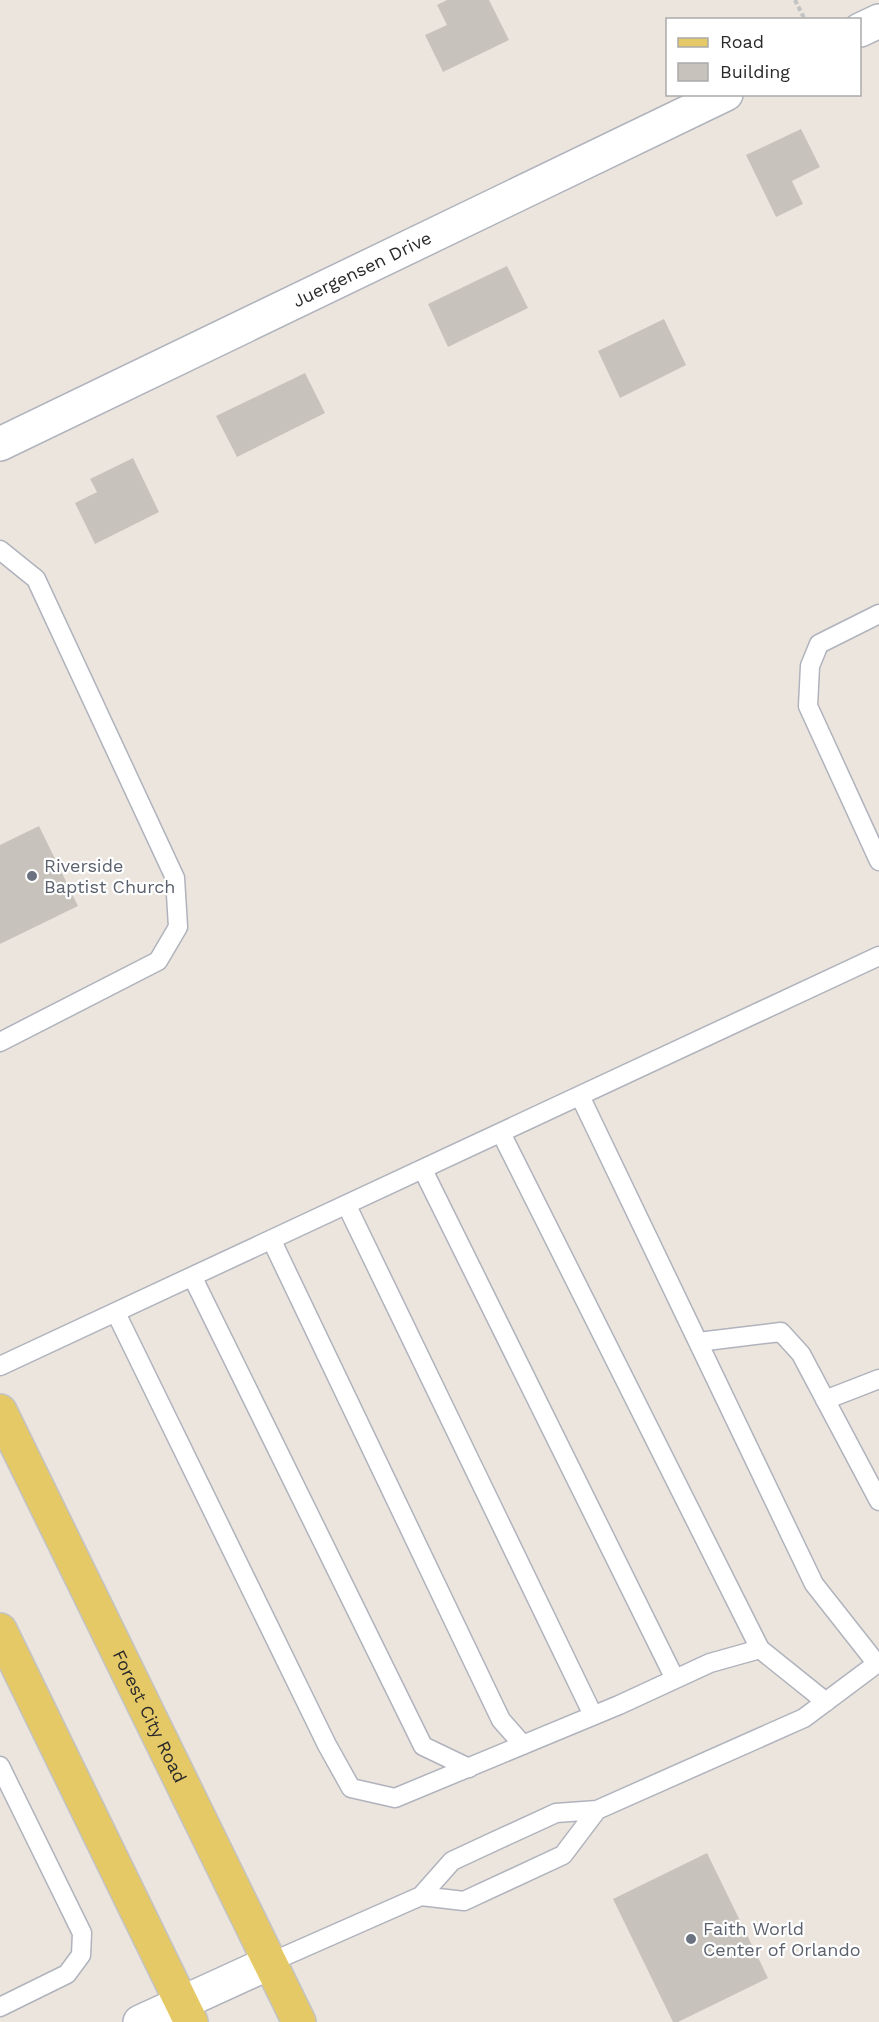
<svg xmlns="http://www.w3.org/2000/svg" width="879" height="2022" viewBox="0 0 879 2022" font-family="'Work Sans',sans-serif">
	<rect width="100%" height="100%" fill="#ebe5dd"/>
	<path fill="#c7c3bc" d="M447,0H489L509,40L443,72L425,35L447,25L437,5Z
		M801,129L820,167L792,181L803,204L776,217L746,155Z
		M507,266L528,308L448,347L428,304Z
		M664,319L686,365L620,398L598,351Z
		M305,373L325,413L237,457L216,416Z
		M133,458L159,512L95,544L75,503L97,492L90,479Z
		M39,826L78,906L0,944V845Z
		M707,1853L768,1978L678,2022H673L613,1899Z"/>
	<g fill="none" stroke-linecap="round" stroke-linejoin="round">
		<defs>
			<path id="service" d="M0,550L36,579L175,878L178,927L158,961L0,1042
				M879,614L819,644L810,666L808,706L879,861
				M580,1096L814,1584L877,1664
				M501,1133L760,1649
				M423,1170L675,1679
				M347,1206L593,1715
				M272,1241L501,1720L523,1745
				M193,1278L423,1746L469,1768
				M116,1313L327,1745L351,1788L395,1798L619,1705L710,1663L760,1649L826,1702
				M698,1342L781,1332L801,1354L879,1501
				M0,1366L879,956
				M825,1400L879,1379
				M0,1766L82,1933L81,1955L67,1974L0,2007
				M421,1896L464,1901L563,1855L597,1810
				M269,1963L421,1896L452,1861L495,1841L556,1813L597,1810L804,1718L879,1662"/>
			<g id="minor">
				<path d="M860,30L879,21"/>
				<path id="s1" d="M0,444L726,94"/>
			</g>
			<path id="tertiary" d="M140,2022L269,1963"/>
			<g id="primary">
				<path id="s2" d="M0,1411L299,2022"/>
				<path d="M0,1630L191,2022"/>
			</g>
		</defs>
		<use href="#service" stroke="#b0b3bd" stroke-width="21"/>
		<use href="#minor" stroke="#b0b3bd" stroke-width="36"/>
		<use href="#tertiary" stroke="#b0b3bd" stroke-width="36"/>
		<use href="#primary" stroke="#c3c3c3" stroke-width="36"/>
		<path stroke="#c3c3c3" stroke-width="4" stroke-dasharray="4.5 3" stroke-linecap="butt" d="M795,0L805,20"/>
		<use href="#service" stroke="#fff" stroke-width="18"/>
		<use href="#minor" stroke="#fff" stroke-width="33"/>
		<use href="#tertiary" stroke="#fff" stroke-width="33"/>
		<use href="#primary" stroke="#e6c967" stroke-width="33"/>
	</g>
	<g fill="#6b7280" stroke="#fff" stroke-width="2">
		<circle cx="32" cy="876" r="6"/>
		<circle cx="691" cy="1939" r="6"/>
	</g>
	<g text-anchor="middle" stroke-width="4.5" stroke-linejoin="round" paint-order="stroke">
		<g font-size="18" fill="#2a2a2a" stroke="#fff">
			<text dy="6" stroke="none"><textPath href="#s1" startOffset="402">Juergensen Drive</textPath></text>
			<text dy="6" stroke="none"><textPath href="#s2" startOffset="340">Forest City Road</textPath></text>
		</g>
		<g font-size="18" fill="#5b616d" stroke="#fff" text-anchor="start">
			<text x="44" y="872">Riverside<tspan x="44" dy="21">Baptist Church</tspan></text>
			<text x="703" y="1935">Faith World<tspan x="703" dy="21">Center of Orlando</tspan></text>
		</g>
	</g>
	<rect x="666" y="18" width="195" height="78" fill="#ffffff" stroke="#aaaaaa" stroke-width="1.5"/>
	<rect x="678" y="38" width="30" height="9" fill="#e6c967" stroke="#aaaaaa" stroke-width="1.5"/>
	<text x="720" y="48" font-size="18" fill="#2a2a2a">Road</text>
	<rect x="678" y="63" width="30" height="18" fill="#c7c3bc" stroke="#aaaaaa" stroke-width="1.5"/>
	<text x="720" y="78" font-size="18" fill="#2a2a2a">Building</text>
</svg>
